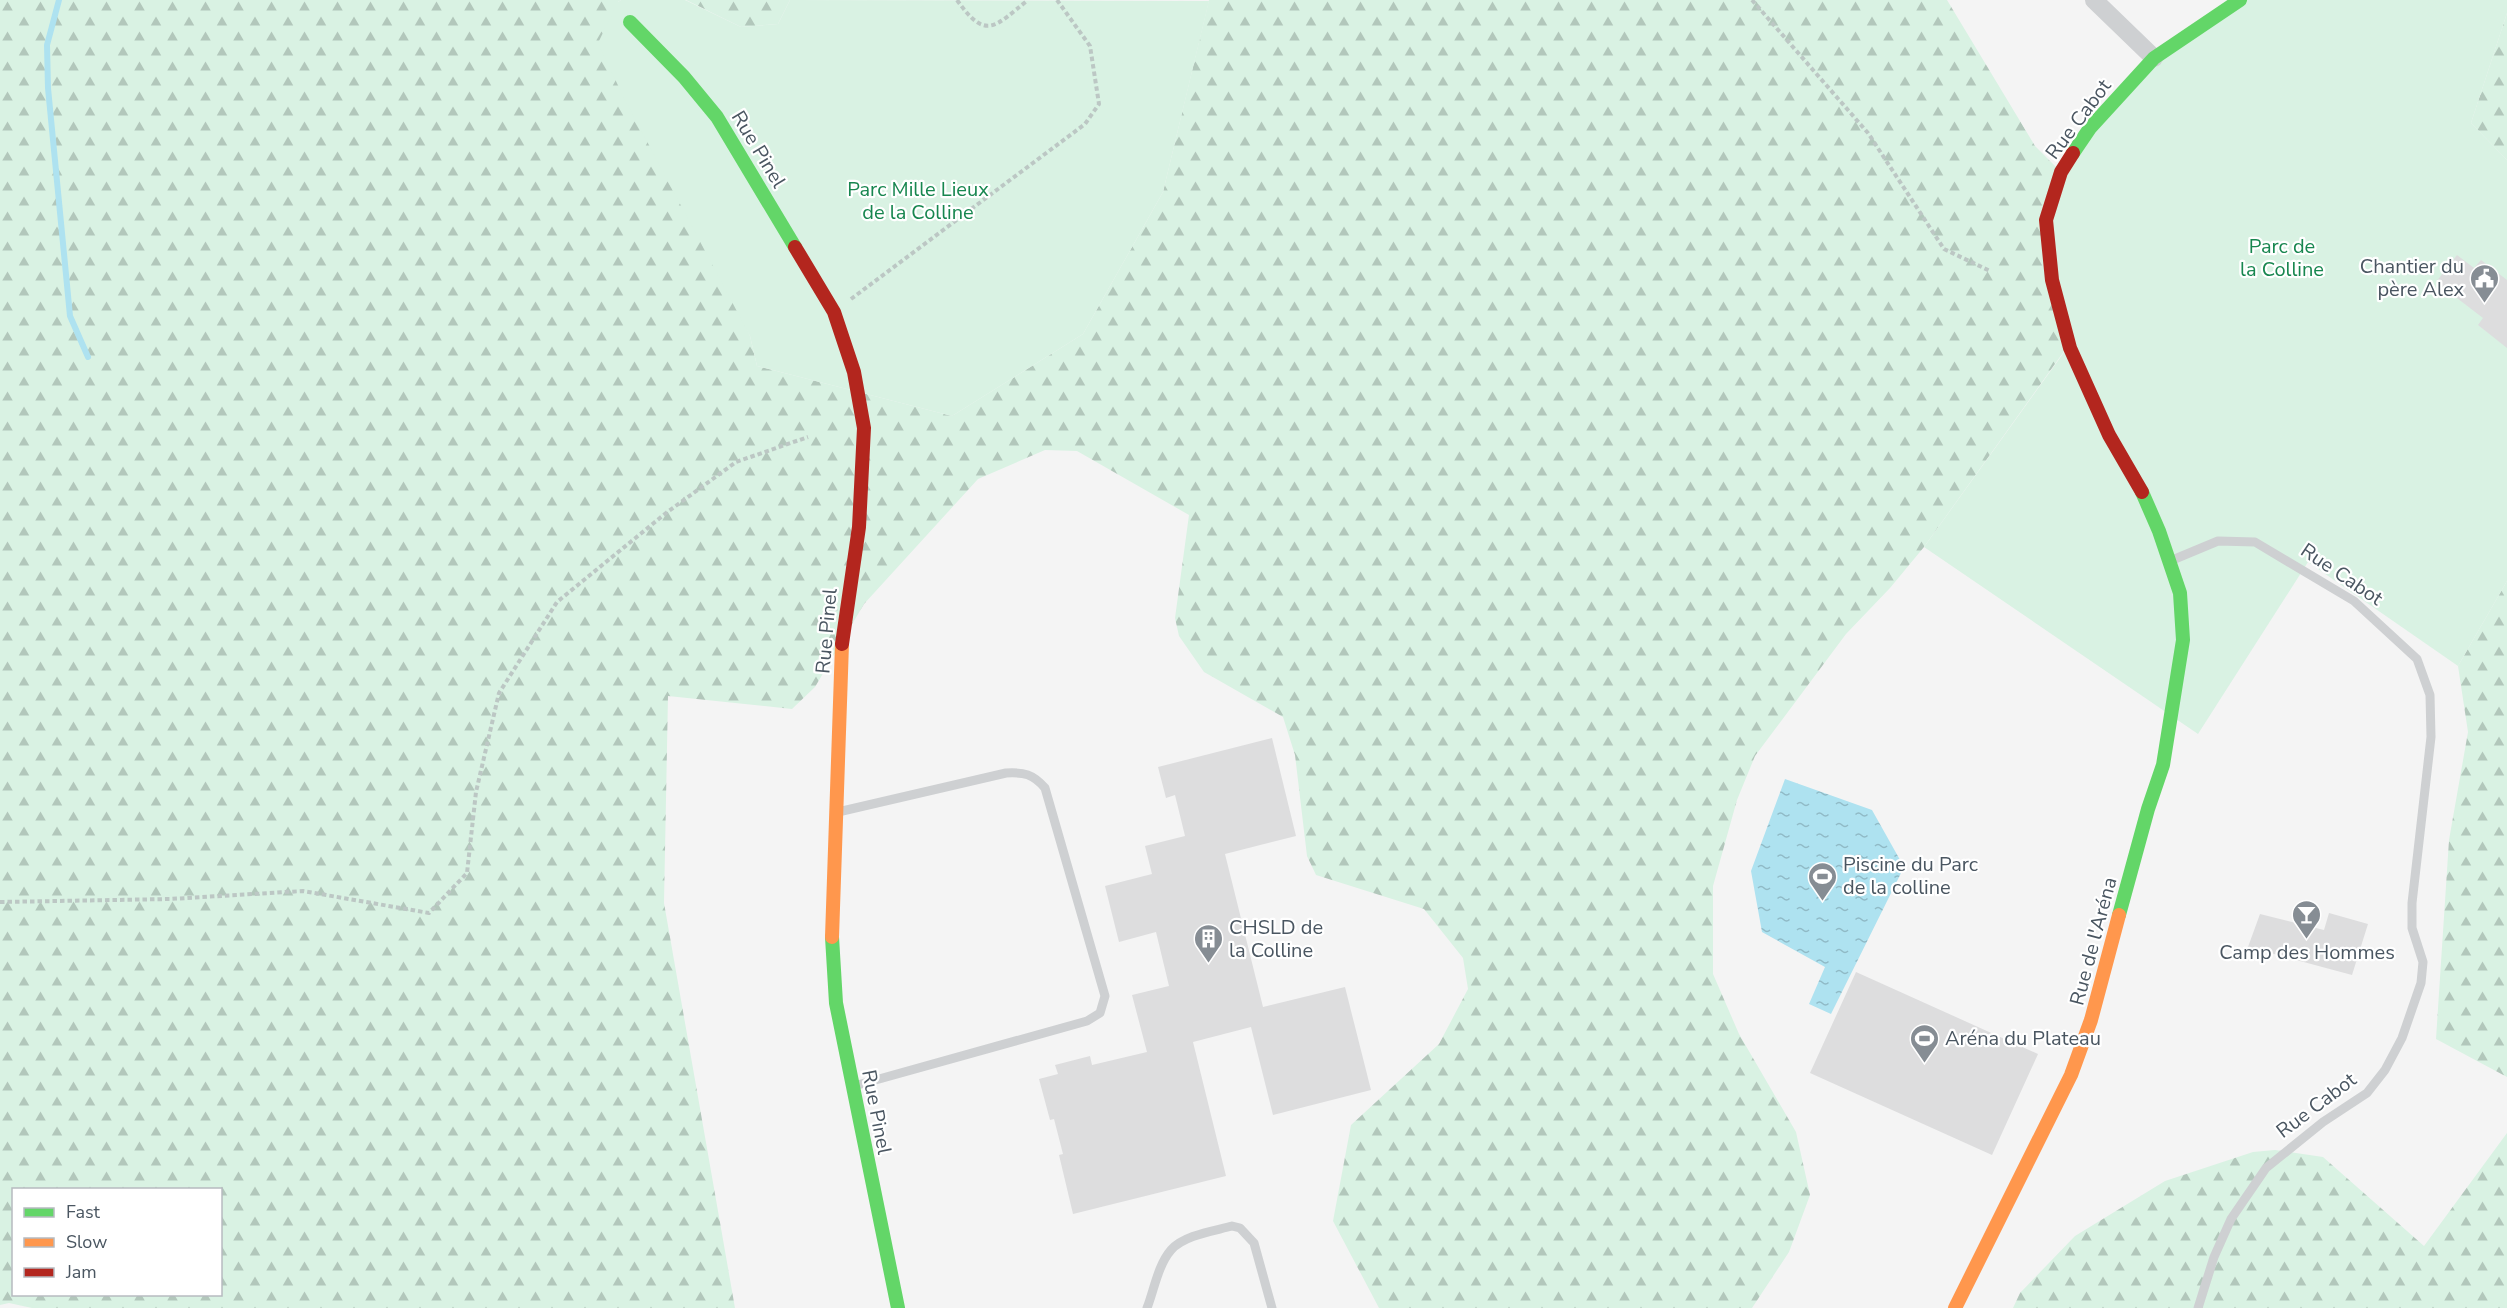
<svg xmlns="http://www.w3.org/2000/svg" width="2507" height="1308" viewBox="0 0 2507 1308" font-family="'Nunito Sans',sans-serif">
	<defs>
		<pattern id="forest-firs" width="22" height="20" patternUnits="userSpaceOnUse" patternTransform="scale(1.5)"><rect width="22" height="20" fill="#d9f2e3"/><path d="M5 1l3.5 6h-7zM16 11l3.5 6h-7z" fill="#b2c7bb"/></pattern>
		<pattern id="water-ripples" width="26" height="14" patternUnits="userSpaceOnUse" patternTransform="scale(1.5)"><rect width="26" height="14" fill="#aee2f0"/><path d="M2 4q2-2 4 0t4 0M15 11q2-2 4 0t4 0" fill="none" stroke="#90bac6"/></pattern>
	</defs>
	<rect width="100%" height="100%" fill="#f4f4f4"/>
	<path fill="url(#forest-firs)" fill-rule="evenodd" d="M0,0H621L618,2L750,336L757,366L952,416L1083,334L1163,192L1209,0H1947L2035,146L2061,172L2070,343L1924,547L1890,588L1846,634L1755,756L1737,800L1713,886V974L1739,1034L1796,1132L1810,1195L1789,1252L1752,1308H1379L1333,1221L1351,1125L1439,1044L1468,989L1463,958L1424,909L1316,875L1307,856L1295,755L1283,717L1204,672L1179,636L1175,618L1189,515L1077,451L1045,450L978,479L864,604L815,687L792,709L668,696L664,903L735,1308H32L9,1303L0,1305ZM14,1190H220V1294H14Z
		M686,0H790L778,24L741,27Z
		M2507,13V160L2471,123Z
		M2507,581V1077L2436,1039L2449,840L2468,732L2458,666Z
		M2507,1133V1308H2013L2020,1293L2075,1236L2165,1181L2253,1152L2275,1150L2323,1157L2424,1246Z"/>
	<path fill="#d9f2e3" d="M621,0H685L741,27L778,24L790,0L1209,1L1163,192L1083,334L952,416L757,366L750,336L623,96L598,43L618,2Z
		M2239,0H2507V13L2471,123L2507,160V581L2458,666L2308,562L2198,734L1924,547L2070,344L2046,220L2061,172L2154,58Z"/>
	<path fill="url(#water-ripples)" d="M1785,779L1872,810L1904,867L1831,1014L1809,1004L1825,967L1762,932L1751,871Z"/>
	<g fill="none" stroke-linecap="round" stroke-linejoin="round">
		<path stroke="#aee2f0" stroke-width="6" d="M59,0L47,45L48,88L70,316L88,357"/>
	</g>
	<path fill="#ddddde" d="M2457,255L2474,268L2481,260L2507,280V348L2478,325L2483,318L2436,282Z
		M1272,738L1296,836L1225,854L1263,1007L1345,987L1371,1090L1273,1115L1251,1027L1193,1042L1226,1176L1073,1214L1059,1155L1063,1154L1054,1119L1050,1120L1039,1079L1058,1074L1055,1065L1090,1056L1092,1065L1147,1052L1132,995L1169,986L1156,932L1119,942L1105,886L1152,874L1145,846L1185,836L1175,795L1166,798L1158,767Z
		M2329,913L2368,924L2352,975L2248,947L2260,914L2324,930Z
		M1856,972L2038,1054L1992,1155L1810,1073Z"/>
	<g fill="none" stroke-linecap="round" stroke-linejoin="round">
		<path stroke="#bcc7c4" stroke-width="4" stroke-dasharray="4.5 3" stroke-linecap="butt" d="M957,0C986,41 994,27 1028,0
			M1752,0L1868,133L1944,249L1990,271
			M851,299L1085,124L1099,104L1090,46L1057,0
			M0,902L170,899L303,891L429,913L467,873L476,792L499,693L557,602L666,513L736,462L808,437"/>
		<path stroke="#ced0d2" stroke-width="9" d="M2170,561L2218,541L2255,542L2354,601L2417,659L2430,695L2431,737L2412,903V928L2423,962L2421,983L2402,1038L2385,1070L2367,1093L2323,1122L2266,1168L2231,1219L2214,1257L2198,1308
			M838,812L1006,773C1024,772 1033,774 1045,788L1105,996L1100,1013L1087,1021L854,1086
			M1147,1308C1154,1290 1158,1265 1171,1250C1184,1235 1214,1231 1232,1226L1240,1228L1254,1243L1272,1308"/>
		<path stroke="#ced0d2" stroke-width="18" d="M2094,0L2154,58"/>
		<path stroke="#63d668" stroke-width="14" d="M630,22L684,77L717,117L795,247
			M2073,153L2090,128L2154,58L2240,0
			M2119,915L2148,809L2163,765L2183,640L2180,593L2159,531L2142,492
			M832,937L836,1003L898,1308"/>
		<path stroke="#ff974d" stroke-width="14" d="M832,937L842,644
			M1955,1308L2071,1075L2091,1020L2119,915"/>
		<path stroke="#b3261e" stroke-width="14" d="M2073,153L2061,172L2046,220L2052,280L2070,348L2109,435L2142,492
			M795,247L834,312L854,372L864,428L859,527L842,644"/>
	</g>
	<defs>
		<symbol id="civic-pin" viewBox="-11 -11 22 30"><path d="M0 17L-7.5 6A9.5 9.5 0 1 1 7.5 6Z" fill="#868d94" stroke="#fff"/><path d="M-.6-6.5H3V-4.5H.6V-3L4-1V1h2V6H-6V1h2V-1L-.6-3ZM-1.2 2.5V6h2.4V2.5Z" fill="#fff"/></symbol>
		<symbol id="stadium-pin" viewBox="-11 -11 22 30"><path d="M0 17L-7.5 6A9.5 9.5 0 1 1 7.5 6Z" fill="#868d94" stroke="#fff"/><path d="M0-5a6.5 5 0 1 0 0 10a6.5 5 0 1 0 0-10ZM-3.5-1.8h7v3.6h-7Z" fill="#fff"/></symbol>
		<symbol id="bar-pin" viewBox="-11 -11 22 30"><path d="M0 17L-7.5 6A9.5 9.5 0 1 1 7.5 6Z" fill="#868d94" stroke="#fff"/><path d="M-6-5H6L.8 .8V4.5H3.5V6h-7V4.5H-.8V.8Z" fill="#fff"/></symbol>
		<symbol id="building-pin" viewBox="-11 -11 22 30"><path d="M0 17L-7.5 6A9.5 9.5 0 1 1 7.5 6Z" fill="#868d94" stroke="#fff"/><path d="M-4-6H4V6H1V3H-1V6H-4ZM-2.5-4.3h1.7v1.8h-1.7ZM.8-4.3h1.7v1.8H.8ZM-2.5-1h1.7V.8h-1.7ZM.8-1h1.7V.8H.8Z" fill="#fff"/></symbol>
	</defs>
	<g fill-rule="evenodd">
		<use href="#civic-pin" x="2468" y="262" width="33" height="45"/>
		<use href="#stadium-pin" x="1806" y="860" width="33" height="45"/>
		<use href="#bar-pin" x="2290" y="898" width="33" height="45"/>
		<use href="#building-pin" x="1192" y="922" width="33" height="45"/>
		<use href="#stadium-pin" x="1908" y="1022" width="33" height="45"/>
	</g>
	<g text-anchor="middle" stroke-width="4.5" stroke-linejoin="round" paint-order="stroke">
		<g font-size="20" fill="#4a5661" stroke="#fff">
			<text transform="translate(2078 119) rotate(-53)" y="7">Rue Cabot</text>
			<text transform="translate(759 149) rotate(59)" y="7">Rue Pinel</text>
			<text transform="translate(2342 574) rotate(34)" y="7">Rue Cabot</text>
			<text transform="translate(826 631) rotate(-85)" y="7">Rue Pinel</text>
			<text transform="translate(2093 941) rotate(-75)" y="7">Rue de l'Aréna</text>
			<text transform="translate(2316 1105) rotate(-37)" y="7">Rue Cabot</text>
			<text transform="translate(877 1112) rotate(79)" y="7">Rue Pinel</text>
		</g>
		<g font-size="20" fill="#17864f" stroke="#fff">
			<text x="918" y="196">Parc Mille Lieux<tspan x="918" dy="23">de la Colline</tspan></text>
			<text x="2282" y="253">Parc de<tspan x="2282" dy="23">la Colline</tspan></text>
		</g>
		<g font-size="20" fill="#4a5661" stroke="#fff" text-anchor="start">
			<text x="2464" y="273" text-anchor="end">Chantier du<tspan x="2464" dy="23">père Alex</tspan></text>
			<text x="1843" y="871">Piscine du Parc<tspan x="1843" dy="23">de la colline</tspan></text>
			<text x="1229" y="934">CHSLD de<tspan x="1229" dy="23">la Colline</tspan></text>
			<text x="2307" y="959" text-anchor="middle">Camp des Hommes</text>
			<text x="1945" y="1045">Aréna du Plateau</text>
		</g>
	</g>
	<rect x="12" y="1188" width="210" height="108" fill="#ffffff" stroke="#b7bbc0" stroke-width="1.5"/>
	<rect x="24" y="1208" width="30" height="9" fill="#63d668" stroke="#b7bbc0" stroke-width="1.5"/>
	<text x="66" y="1218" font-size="18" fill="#4a5661">Fast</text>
	<rect x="24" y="1238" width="30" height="9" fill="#ff974d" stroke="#b7bbc0" stroke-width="1.5"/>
	<text x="66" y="1248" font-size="18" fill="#4a5661">Slow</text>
	<rect x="24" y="1268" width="30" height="9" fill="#b3261e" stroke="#b7bbc0" stroke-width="1.5"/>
	<text x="66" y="1278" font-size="18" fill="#4a5661">Jam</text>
</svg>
